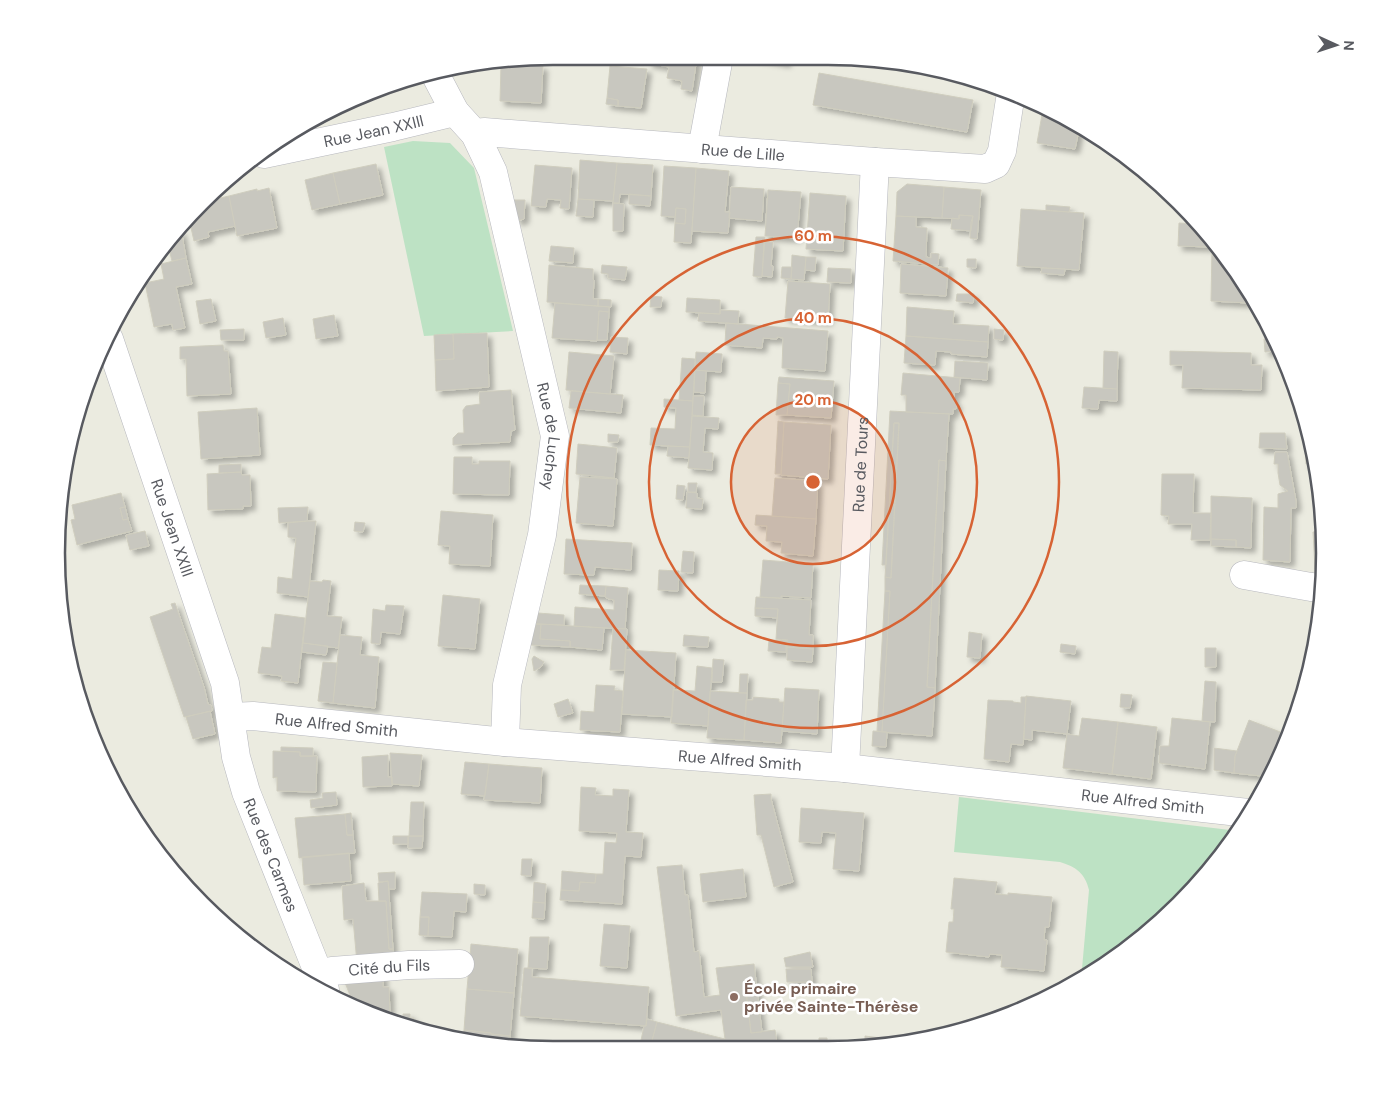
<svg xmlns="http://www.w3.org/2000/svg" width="1381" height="1106" viewBox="0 0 1381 1106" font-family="'DM Sans',sans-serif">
	<defs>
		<filter id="shadow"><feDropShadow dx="4.5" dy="4.5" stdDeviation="2.5" flood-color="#0004"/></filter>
	</defs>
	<rect width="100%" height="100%" fill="#ebebe0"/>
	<path fill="#bde2c4" d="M413,141L450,143L474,168L513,331L424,336L384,147Z
		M959,797L1238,831L1222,856L1155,927L1081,980L1089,890C1085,873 1076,867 1060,862L954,852Z"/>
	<path fill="#c8c7bf" stroke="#cfcdbe" filter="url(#shadow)" d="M649,57H697L692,91L681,89L682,81L667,78L669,67L648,63Z
		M755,57H787L786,63Z
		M516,61L519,64L543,66L541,103L500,101L501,64Z
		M610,66L647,69L641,108L618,106V100L607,98Z
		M819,73L973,100L967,132L813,105Z
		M607,98L618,100V106L606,104Z
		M1043,109L1048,110L1080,125L1075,149L1037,143Z
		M580,160L617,163L613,201L578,199Z
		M617,163L653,165L651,196L620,194L619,203H613Z
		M376,164L383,195L340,204L333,173Z
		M535,165L572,168L569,209L560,208L561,200L547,199L546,207L531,206Z
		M664,166L696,168L691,243L674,242L675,223L685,224L686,209L676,208L675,217L661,216Z
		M696,168L729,171L725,212H730L728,233L692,231Z
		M333,173L340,204L312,210L305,180Z
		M907,184L944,187L942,218L896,216L897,192Z
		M731,187L764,189L762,221L729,218Z
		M944,187L981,190L977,239L970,238L971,222L973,216L959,215V219L942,218Z
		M269,188L277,228L237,236L229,196L257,189V191Z
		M768,190L801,192L797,238L765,236Z
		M810,193L846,196L843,251L806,249Z
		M629,194L651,196L650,206L629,204Z
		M229,196L235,226L208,232L209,237L194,241L189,219L202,202Z
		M578,199L594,200L593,217L576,216Z
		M511,200H525L524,219L517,221Z
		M613,203L624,204L623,231H613Z
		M1046,205L1070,207L1069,212L1046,210Z
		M676,208L686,209L685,224L675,223Z
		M1021,209L1084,213L1079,270L1017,266Z
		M959,215L973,216L971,231L951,229L952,218L959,219Z
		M896,216L916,217V227L927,228L926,257L931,258V253L939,254L938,265L893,261Z
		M1179,223L1197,224L1222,250L1249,291V303L1211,301L1212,247L1178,246Z
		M181,229L186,258L172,261L168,245Z
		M756,237H765L762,277L753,276Z
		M764,242H773L771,266H773L772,277L762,276Z
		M551,246L574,248L573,263L549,261Z
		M792,255L806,257L804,280L791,279Z
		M806,257H816L815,271L805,270Z
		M186,258L192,284L176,287L185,328L173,330L172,324L154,327L145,283L164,279L161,264Z
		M967,259H976V268L967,267Z
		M901,264L948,268L946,296L900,293Z
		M549,265L593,269V279L594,280L593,299H598V306L547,302Z
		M602,265L627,267L625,280L608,278V274L601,273Z
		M782,267H792L791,279L781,278Z
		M828,268L851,269V283L827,282Z
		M1042,268L1065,269L1064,275L1041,273Z
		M788,281L830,284L828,321L785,318Z
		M957,294H974L973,303L956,301Z
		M651,296L662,297L661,307H650Z
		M687,298L720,300V314L686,312Z
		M211,299L216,321L200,324L196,301Z
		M598,299L611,300V307L598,306Z
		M555,303L609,307V312L599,311L597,341L552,338Z
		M907,307L954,311L953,324L989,326L988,342L906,336Z
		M720,310L739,311L738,324L698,321L699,313L720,314Z
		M599,311L609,312L607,340H597Z
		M334,315L338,336L316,339L313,319Z
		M283,318L286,335L266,338L263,322Z
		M726,323L828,331L825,371L782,368L783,338L777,337V339L763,338L762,348L725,345Z
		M244,329V340H221L220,330Z
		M994,329L1004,330L1003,340L994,339Z
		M487,333L489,387L436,391L435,360L454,359L453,334Z
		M453,334L454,359L435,360L434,335Z
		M906,336L988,342L987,357L951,354V352L936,351L935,365L904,363Z
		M611,337L628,338L627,354L610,352Z
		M1273,338L1275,351L1265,352L1264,339Z
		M223,345L224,351H228L231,394L187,396L186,359H180V347Z
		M1104,351L1118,352L1117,389L1103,388Z
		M1170,351L1251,353V365H1262L1261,390L1182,388L1183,365H1170Z
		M569,352L614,356L610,394L566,390Z
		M696,352L722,354L721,372L695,370Z
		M682,358L695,359L693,401L679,400Z
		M955,361L988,363L987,380L954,377Z
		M695,370L706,371L705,393L694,392Z
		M903,373L960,378L959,392H954V402L957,403L956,409H953V414L906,412V395H901Z
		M779,377L834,381L831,418L787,415L790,384L778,383Z
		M778,383L790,384L787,415H776Z
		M1084,387L1117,389V401L1099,400L1098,409L1082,408Z
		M511,390L515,430L511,431L510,442L453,445V438L458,433H464L463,410L466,406L480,404L479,392Z
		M571,391L623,395L621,413L569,408Z
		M693,396H704L703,416L692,415Z
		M664,399L693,401L690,447L650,445L651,428L675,429L676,408L664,407Z
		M257,408L260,455L201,459L198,412Z
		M890,411L949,414L946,461L939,460L927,687L935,688L932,736L882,732L890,591H885V577L891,578L899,423H894L886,565H882Z
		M1303,411L1315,463L1306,464Z
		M692,416L719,418L718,429L705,428L703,452L713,453L712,470L688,468Z
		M778,421L784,422L781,474H775Z
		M784,422L831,425L828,479L781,475Z
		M894,423H899L891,578L885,577Z
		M1260,433H1285L1287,449L1259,448Z
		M608,434L619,435L618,442H608Z
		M578,444L617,448L614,478L576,474Z
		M668,446L690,447L689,458L667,456Z
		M1275,452H1287L1296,501V508H1291L1290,562L1263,560L1264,507L1278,508V494L1288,491L1280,485L1278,473V464H1274Z
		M454,457H472V464H479V461H510L509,495L453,494Z
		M939,460L946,461L935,688L927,687Z
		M241,464V472L219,473V465Z
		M241,472L242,475H250L251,506H243V509L208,510L207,474Z
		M1162,474H1194L1193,513H1211L1210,540H1191L1192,524H1168L1169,516L1161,515Z
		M580,477L617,479L613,526L576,523Z
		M775,478L818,481L816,519L772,516Z
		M688,483H697L696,492H688Z
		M677,485L685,486L683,500L676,499Z
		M687,492L697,493V498L703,499L702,509L686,508Z
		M121,493L125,507L120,508L123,520L128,519L132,531L77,545L71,520L75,519L72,505Z
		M1211,496L1252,498L1251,548L1236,547V540L1211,539Z
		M125,507L128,519L123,520L120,508Z
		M308,507L307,521L279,523L278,508Z
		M441,511L493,515L490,566L449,564L450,546L438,545Z
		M756,515L816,519L813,556L781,553L782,542L766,541L767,526L755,525Z
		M307,521H316L308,597L277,593L278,577L292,579L296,538L288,537V523Z
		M355,522L365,523L363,532L354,531Z
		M145,531L149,546L130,550L126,535Z
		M1322,531L1323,569H1315L1313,532Z
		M566,539L632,543L631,570L595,567L594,575L564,574Z
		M1211,539L1236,540V547L1211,546Z
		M683,551L694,552L693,573L681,572Z
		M763,560L813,564L811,598L781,596V598L760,597Z
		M659,570L679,571L678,591L658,590Z
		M323,580L331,581L327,616L342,617L338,648L303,643L310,581L322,582Z
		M580,585L606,586L605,596L579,594Z
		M606,586L628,588L625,629L574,626L575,607L614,610V600L609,599L605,597Z
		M885,591H890L882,732L877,731Z
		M443,595L480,599L475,649L438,646Z
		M756,597L811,600L809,635H813V649L787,647L788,640L776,639L778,609L755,608Z
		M175,603L204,687L208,704L211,705L212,711L184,717L150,617L173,609L171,604Z
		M386,605L404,606L400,634L381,632L380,644L371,643L373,609L385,611Z
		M755,608L778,609L777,618L755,616Z
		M538,613L564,615V625L536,624Z
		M275,614L305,618L298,683L281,681L282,676L258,673L262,647L271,648Z
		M536,624H541L540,639L570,641V647L530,645Z
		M541,624L604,628L602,650L570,647V641L540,639Z
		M613,628L627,629L624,670H610Z
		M969,632L982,634L980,658L967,657Z
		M340,635L362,637L360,655L379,657L375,708L333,703Z
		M684,635L709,637L708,647L683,646Z
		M769,640H786V652L768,651Z
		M303,643L328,646L326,655L302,652Z
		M1061,644L1076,646L1075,654L1060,652Z
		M787,647L813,649L812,662L787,660Z
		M1205,648H1216V667H1205Z
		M626,650L676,653L672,717L622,714Z
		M534,656L544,662L541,667L534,671L532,659Z
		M713,659L724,660L722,682H712Z
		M323,662L337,663L333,703L318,701Z
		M697,666L712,668L708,726L671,723L673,690L695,691Z
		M740,674H748L747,693H739Z
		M1205,681L1216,682L1215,722L1202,721Z
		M596,685L615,686L614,690L623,691L620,732L580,730L581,711L594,712Z
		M785,688L819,690L817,734L782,731Z
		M710,691L747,693L744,740L707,738Z
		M1121,694L1132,695L1130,708L1120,707Z
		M1026,696L1071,701L1067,734L1032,730V740L1024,739Z
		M753,697L779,699V702H784L781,743L744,740L746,700H753Z
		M1021,697H1026L1023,745L1011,744L1009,762L984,759L988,700L1013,701V702L1021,703Z
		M568,699L573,713L558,717L554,704Z
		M210,711L215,734L193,739L186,717Z
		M1082,718L1118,722L1112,774L1063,768L1067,734L1079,736Z
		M1172,718L1210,722L1205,769L1159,763L1160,746H1169Z
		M1249,720L1283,733L1281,739L1285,741L1271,777L1234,773L1235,756Z
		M1118,722L1157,727L1151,779L1112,774Z
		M873,731L887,732L886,747L872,746Z
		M281,747L313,748V756H300V752L281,751Z
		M1214,748L1237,751L1235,756L1234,773L1214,770Z
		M273,751L300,752V756H317L316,792L277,791V777L273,778Z
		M390,753L422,755L419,786L392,784Z
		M388,755V777H392V786L363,787L362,757Z
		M465,762L489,764L485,796L461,794Z
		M489,764L542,768L540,803L484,800Z
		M581,787L596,788L595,795L613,796V789L629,790L626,832L643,833L641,857L625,856L622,904L560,900L561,890L579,891L580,882L595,883L596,874H603L605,842L616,843L617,833L579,831Z
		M336,792L337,805L311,808L310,800L323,798L322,793Z
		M771,794V799L793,882L774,887L761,835H757L754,795Z
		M411,802H424L423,836H409Z
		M801,808L864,813L859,871L833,869L836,833L822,832L821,843L799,842Z
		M351,813L353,835H347L345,814Z
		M345,814L347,835H353L355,853L299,858L295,818Z
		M393,836H408V844H393Z
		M408,836H423L422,848H408Z
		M349,853L351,881L304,885L302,857Z
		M522,859H532L531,876L521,875Z
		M682,865L685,895H688L694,952L699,951L704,997L720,995L716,968L754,964L757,990L746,991L751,1033L775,1030L778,1049H656L650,1048L657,1022L725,1039L721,1010L676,1016L657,867Z
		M743,869L746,897L703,902L700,874Z
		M562,871L596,874L595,883L580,882L579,891L561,890Z
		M395,872V889H389L388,881L379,882L378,873Z
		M954,878L997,882L995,894L1008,895V893L1052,897L1049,927H1045L1044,940H1047L1044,971L1001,967L1002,955L990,954L989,957L946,952L949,922H953L954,909H951Z
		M388,881L393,949H389L386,901H379L378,883Z
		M534,882L546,884L545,903L533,902Z
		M364,883L366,901H386L389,949H393L394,962L357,963L353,919L344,920L342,886Z
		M474,884L485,885V895L474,894Z
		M422,892L467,894L466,912L454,911L452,937L428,936L429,917H420Z
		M533,902L545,903L544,919L532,918Z
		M420,917H429L428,936L419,935Z
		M604,924L630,926L627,968L600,966Z
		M530,937H549L547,969L528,968Z
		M471,944L518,949L514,993L467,989Z
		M810,952L813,967H786L784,958Z
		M524,968H532V977L649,987L646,1026L520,1016Z
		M786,969H811L812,982H787Z
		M383,974V987H389L390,1015L378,1016L363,1012L355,1008L342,975Z
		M467,989L514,993L510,1036L491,1034V1033L464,1030Z
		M757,990L762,1032L751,1033L746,991Z
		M403,1014H410V1018H414V1027L403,1024Z
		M647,1019L657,1022L650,1048L640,1045L644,1026H646Z
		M464,1030L491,1033V1034L510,1036V1046L463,1041Z
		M865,1036L904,1041L865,1048Z
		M819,1038H827L828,1049H819Z"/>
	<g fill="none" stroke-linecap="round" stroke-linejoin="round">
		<defs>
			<g id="street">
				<path id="s1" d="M434,72L455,112L475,134L493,172L555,436L542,535L507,685L505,742"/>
				<path id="s2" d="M475,134L484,132L875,162L985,169L996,164L1002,151L1011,93"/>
				<path d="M702,149L719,57"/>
				<path id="s3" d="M264,154L393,127L455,112"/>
				<path id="s4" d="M109,339L225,683L236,757L246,792L325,990"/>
				<path d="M1244,575L1311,587L1323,588"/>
				<path id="s5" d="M231,717L253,716L505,742L845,768L1248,813"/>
				<path id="s6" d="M845,768L875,162"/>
				<path id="s7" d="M319,975L332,971L409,965L460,964"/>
			</g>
		</defs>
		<use href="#street" stroke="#b7b8be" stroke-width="29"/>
		<use href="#street" stroke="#fff" stroke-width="28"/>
	</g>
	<circle cx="813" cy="482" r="82" fill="#d76334" fill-opacity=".12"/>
	<g fill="none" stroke="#d76334" stroke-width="2.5">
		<circle cx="813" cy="482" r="82"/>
		<circle cx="813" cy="482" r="164"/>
		<circle cx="813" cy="482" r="246"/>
	</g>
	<circle fill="#8d6e63" stroke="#fff" stroke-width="2" cx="734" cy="997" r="5"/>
	<g text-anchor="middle" stroke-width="5" stroke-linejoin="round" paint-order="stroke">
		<g font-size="16" fill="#585a60" stroke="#fff">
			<text dy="6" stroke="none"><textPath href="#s3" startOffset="112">Rue Jean XXIII</textPath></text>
			<text dy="6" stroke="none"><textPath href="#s2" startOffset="269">Rue de Lille</textPath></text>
			<text dy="6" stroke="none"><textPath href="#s1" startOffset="388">Rue de Luchey</textPath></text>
			<text dy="6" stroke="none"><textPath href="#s6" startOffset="304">Rue de Tours</textPath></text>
			<text dy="6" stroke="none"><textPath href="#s4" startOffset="199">Rue Jean XXIII</textPath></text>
			<text dy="6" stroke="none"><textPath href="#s5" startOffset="106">Rue Alfred Smith</textPath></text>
			<text dy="6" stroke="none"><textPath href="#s5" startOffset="511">Rue Alfred Smith</textPath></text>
			<text dy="6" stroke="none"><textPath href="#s5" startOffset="916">Rue Alfred Smith</textPath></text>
			<text dy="6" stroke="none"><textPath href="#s4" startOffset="542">Rue des Carmes</textPath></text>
			<text dy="6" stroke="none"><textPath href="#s7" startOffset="71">Cité du Fils</textPath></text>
		</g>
		<g font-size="16" font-weight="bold" fill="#785e54" stroke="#fff" text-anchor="start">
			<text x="744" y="994">École primaire<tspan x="744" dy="18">privée Sainte-Thérèse</tspan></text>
		</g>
	</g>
	<path d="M0 0H1381V1106H0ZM553 65H828A488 488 0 0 1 1316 553V553A488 488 0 0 1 828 1041H553A488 488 0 0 1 65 553V553A488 488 0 0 1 553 65Z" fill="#fff" fill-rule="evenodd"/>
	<path fill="none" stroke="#585a60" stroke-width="2.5" d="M553 65H828A488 488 0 0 1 1316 553V553A488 488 0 0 1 828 1041H553A488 488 0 0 1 65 553V553A488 488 0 0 1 553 65Z"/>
	<circle cx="813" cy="482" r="8" fill="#d76334" stroke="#fff" stroke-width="2.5"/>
	<g font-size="15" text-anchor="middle" font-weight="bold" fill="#d76334" stroke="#fff" stroke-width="5" stroke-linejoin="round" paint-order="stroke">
		<text x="813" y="241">60 m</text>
		<text x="813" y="323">40 m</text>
		<text x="813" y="405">20 m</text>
	</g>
	<g transform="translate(1336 45) rotate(93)" stroke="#ffffff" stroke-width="4" paint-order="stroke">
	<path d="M0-4L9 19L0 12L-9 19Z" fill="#585a60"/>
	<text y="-8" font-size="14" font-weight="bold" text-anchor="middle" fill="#585a60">N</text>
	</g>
</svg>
